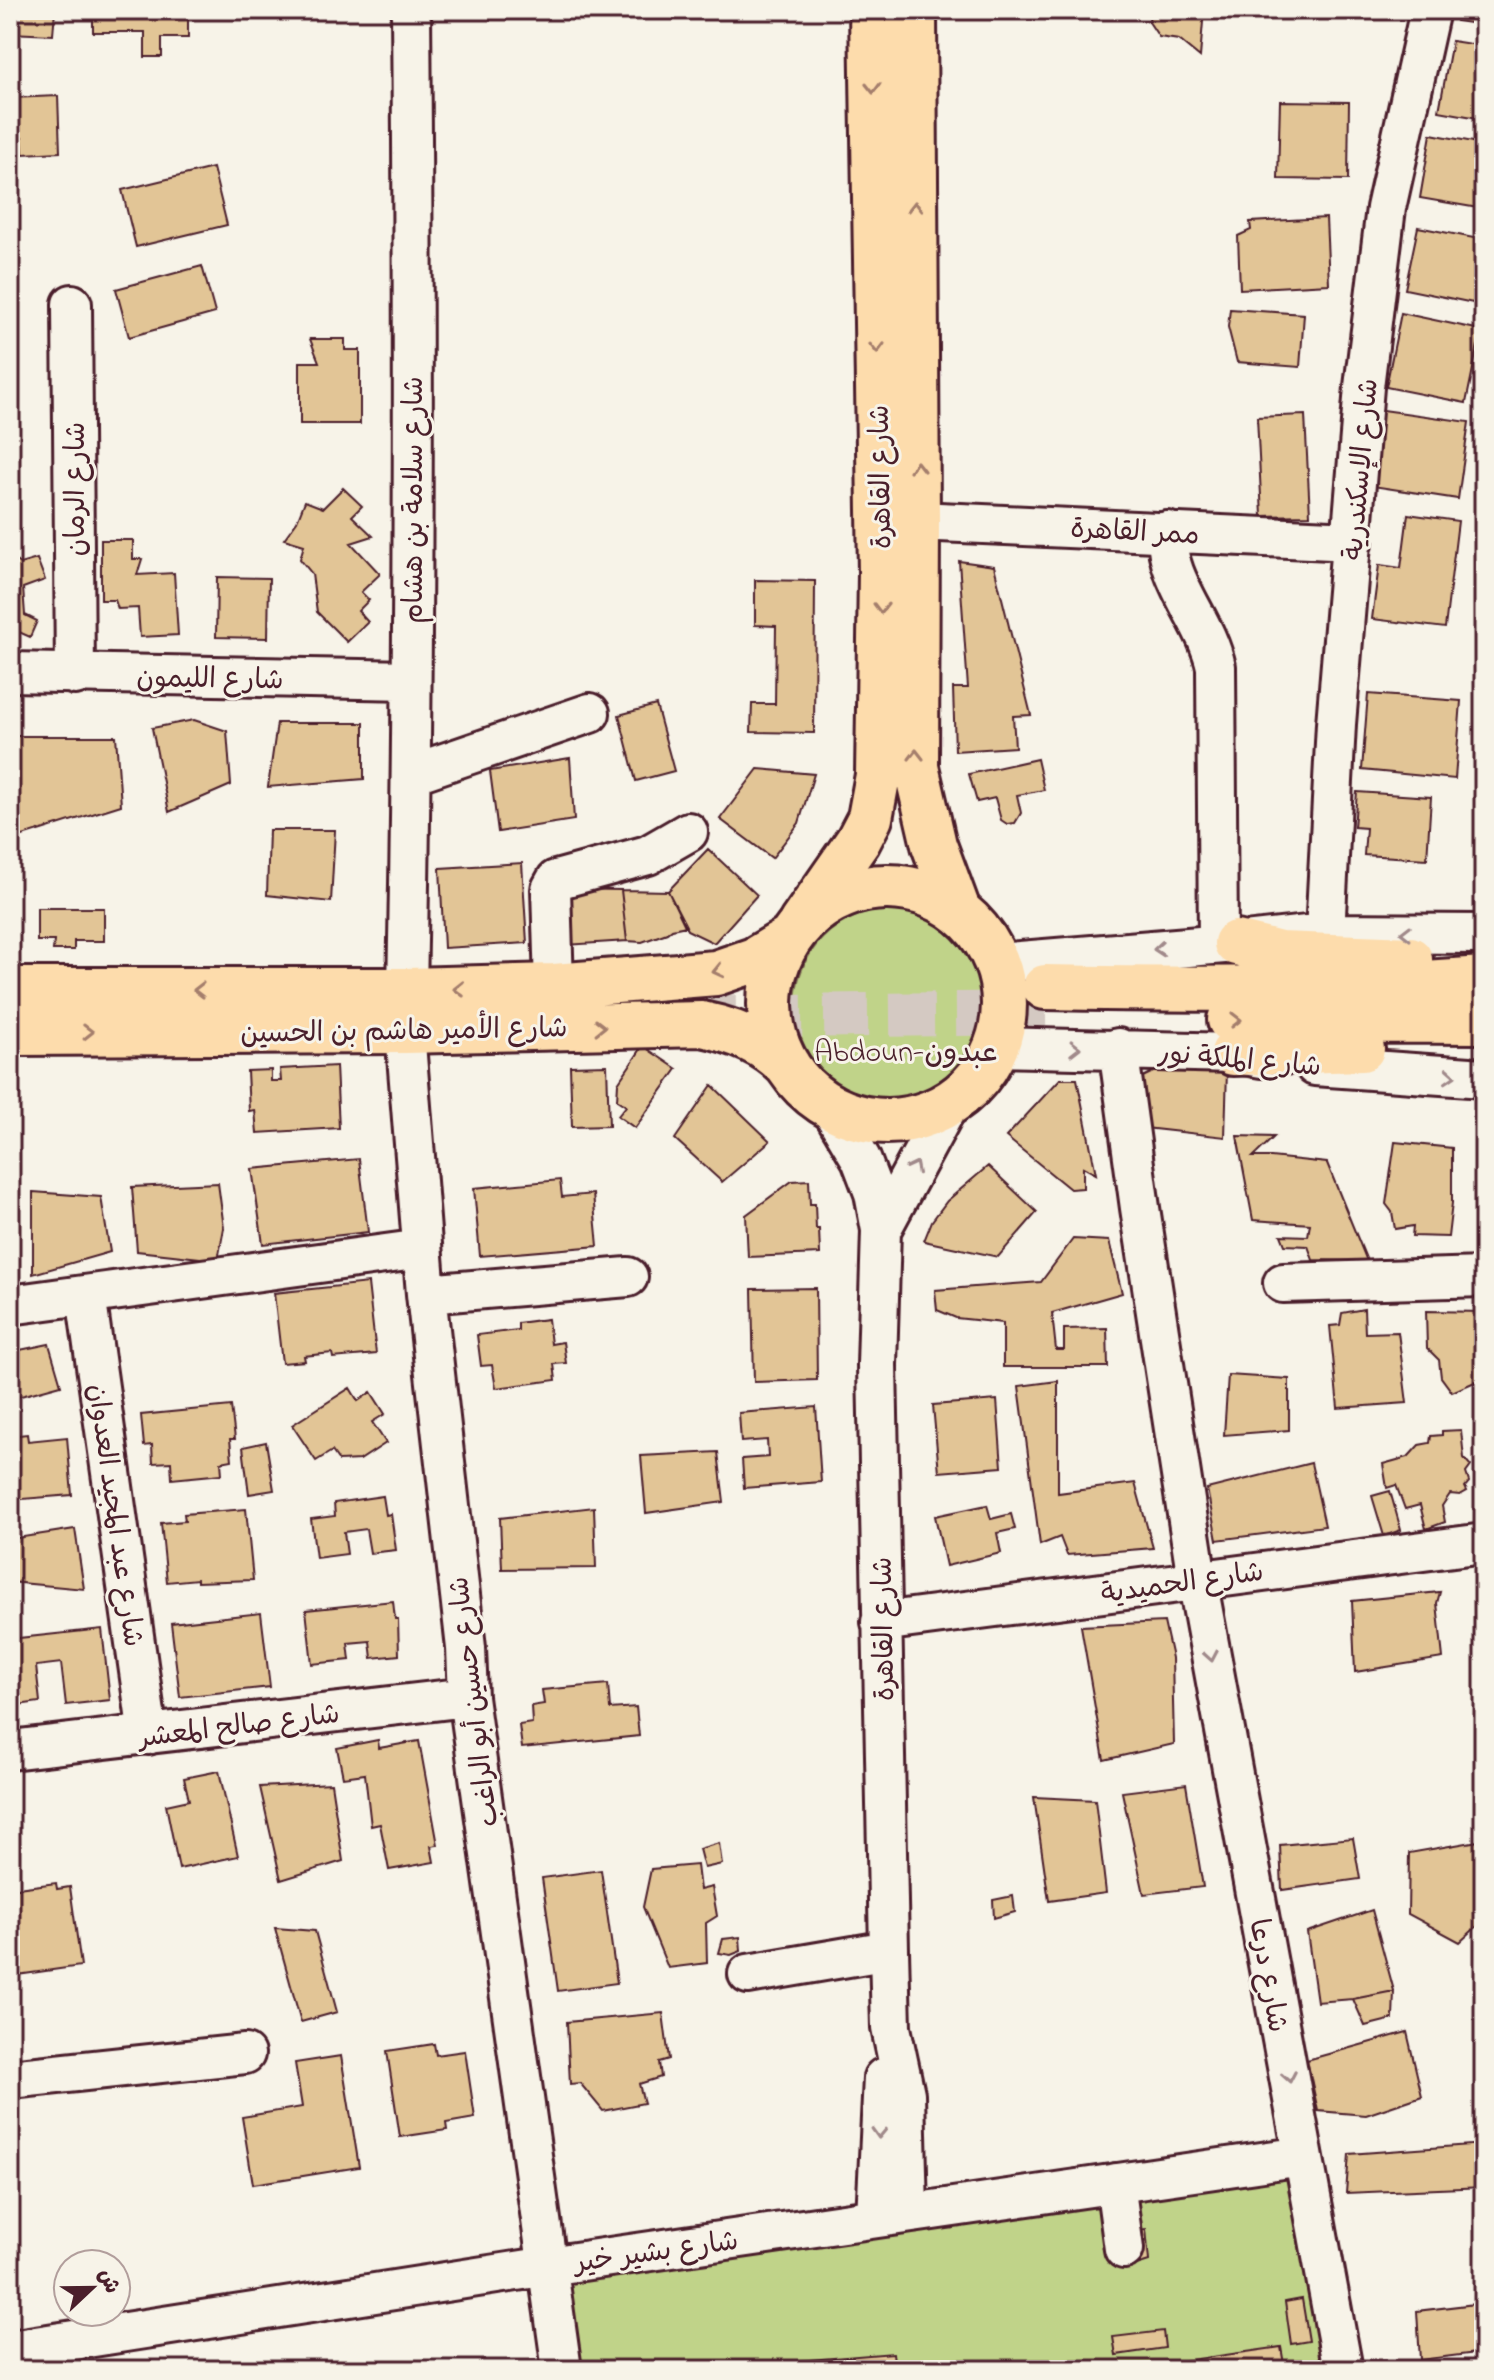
<svg xmlns="http://www.w3.org/2000/svg" width="1494" height="2380" viewBox="0 0 1494 2380" font-family="'Indie Flower','Playpen Sans Arabic',sans-serif">
	<rect width="100%" height="100%" fill="#f7f3e8"/>
	<filter id="ink" filterUnits="userSpaceOnUse"><feTurbulence type="fractalNoise" baseFrequency=".0125" numOctaves="2"/><feDisplacementMap in="SourceGraphic" scale="16" xChannelSelector="R" yChannelSelector="G"/><feConvolveMatrix kernelMatrix="1 2 1 2 8 2 1 2 1" color-interpolation-filters="sRGB"/></filter>
	<g filter="url(#ink)">
		<path fill="#c0d389" stroke="#85795a" stroke-width="2" d="M795 1005a95 95 0 1 1 190 0a95 95 0 1 1-190 0Z
			M1299,2161L1333,2370H556L543,2273Z"/>
		<path fill="#e2c596" stroke="#4a1f2b" stroke-width="2" d="M10,10H55L53,35L10,33Z
			M93,10H188V38H162V57H145V32H93Z
			M1150,10H1204L1200,57L1179,40L1159,37L1149,22Z
			M1458,10H1484V25L1456,21Z
			M1452,41L1484,46V119L1439,111Z
			M58,96L60,152L23,154L22,138L10,133V98Z
			M1280,101L1349,102L1348,180L1278,179Z
			M1431,134L1484,144V209L1420,198Z
			M213,168L227,225L136,247L122,190Z
			M1326,218L1329,284L1240,289L1238,236L1251,230L1250,222Z
			M1418,227L1484,240L1483,305L1405,289Z
			M202,266L215,313L129,337L116,289Z
			M1230,309L1304,314L1300,367L1237,362L1228,327Z
			M1401,313L1481,330L1466,403L1386,387Z
			M310,339H345V350H360V424H300V362H319Z
			M1376,409L1469,422L1458,499L1366,485Z
			M1305,415L1310,515L1262,516L1257,417Z
			M343,488L362,506L352,516L373,536L351,543L380,574L361,592L369,600L358,611L368,622L347,642L317,612L312,574L300,559L304,545L284,539L297,521L305,501L323,508Z
			M1408,514L1458,521L1445,628L1372,619L1379,565L1401,568Z
			M101,540H133V559H142L137,575L174,573L178,635L140,637L138,608L118,609L115,600H101Z
			M10,557L20,564L37,559L45,580L23,588L25,615L37,621L30,637L10,628Z
			M959,561L994,566L1031,715L1013,716L1015,747L955,751L953,688H968Z
			M217,577L269,578L268,638L216,637Z
			M755,580L815,581L814,733L751,732L752,704H775L776,626L755,625Z
			M1368,694L1461,701L1455,779L1362,770Z
			M1483,704L1484,705V768H1480Z
			M656,705L674,771L636,781L619,715Z
			M194,720L227,731L231,785L169,812L152,728Z
			M277,723H364V779L268,787Z
			M10,736H116L121,805L10,840Z
			M570,758L574,820L498,832L490,771Z
			M1037,759L1044,790L1017,795L1021,813L1015,823L1007,824L1001,820L995,798L977,802L969,774Z
			M758,769L814,774L799,823L772,858L720,819Z
			M1357,792L1431,797L1427,859L1364,855L1366,828L1354,827Z
			M269,830H335L331,902L267,895Z
			M708,849L757,895L714,943L687,930L668,891Z
			M522,863L527,943L444,948L440,868Z
			M563,889L621,890L627,941L566,945Z
			M621,890L668,891L686,926L672,929L667,933L642,942L627,941Z
			M37,908H104V941H74V950H53L54,941H37Z
			M643,1046L677,1069L635,1128L618,1116L626,1106L617,1100L618,1083Z
			M1172,1063L1227,1070L1225,1137L1136,1127L1128,1084Z
			M607,1065L609,1126L572,1127L570,1066Z
			M336,1066L339,1128L257,1133L255,1110L249,1111L247,1071L271,1070V1081H281L280,1069Z
			M1060,1079H1077L1096,1174L1083,1167V1188L1070,1189L1006,1137Z
			M712,1085L770,1141L722,1182L675,1139Z
			M1237,1136L1274,1137L1253,1157H1271L1327,1163L1367,1261L1313,1260L1308,1246L1285,1245L1281,1235L1308,1236L1310,1224L1253,1220Z
			M1395,1142L1452,1148V1203L1448,1237L1412,1236L1413,1226L1395,1229L1392,1212L1386,1204Z
			M1483,1146H1484V1225L1481,1224Z
			M359,1159L368,1232L263,1244L252,1169Z
			M988,1166L1037,1212L998,1257L924,1241L932,1221L947,1201Z
			M560,1180L562,1197L593,1194L598,1246L480,1256L474,1188Z
			M809,1180L810,1204H815L816,1229H819L820,1254L748,1257L746,1215L792,1181Z
			M218,1183L224,1228L218,1260L137,1251L132,1187Z
			M33,1192L101,1197L110,1252L33,1274Z
			M1073,1239L1109,1241L1122,1293L1052,1313L1056,1350H1064V1329L1107,1328L1108,1367H1003V1323L956,1318L937,1310L935,1290L1041,1282Z
			M368,1283L376,1354L333,1358L332,1353L304,1356L305,1361L282,1363L274,1293Z
			M816,1288L817,1380L754,1382L752,1289Z
			M1364,1309L1365,1333L1398,1332L1407,1403L1338,1408L1330,1326L1340,1325L1342,1313Z
			M1426,1311L1484,1312V1378L1452,1392L1441,1377L1439,1360L1427,1348Z
			M548,1319L551,1344L563,1342L566,1363L554,1364L556,1380L496,1388L492,1365L481,1366L477,1335L518,1330V1323Z
			M49,1344L61,1385L10,1399V1352Z
			M1228,1375L1289,1379V1430L1224,1435Z
			M1058,1381V1493L1135,1483L1153,1548L1067,1555L1060,1537L1040,1545L1019,1386Z
			M350,1388L358,1401L371,1392L385,1414L372,1422L386,1443L360,1460L339,1461L332,1451L316,1461L292,1425Z
			M997,1400L1002,1467L939,1472L933,1405Z
			M231,1406L235,1439H230L232,1460L221,1462L222,1474L172,1479L171,1462L153,1463L152,1445L144,1446L141,1415Z
			M816,1407L821,1482L744,1488L742,1459L768,1457L767,1440L741,1442L739,1413Z
			M1461,1430L1464,1458L1471,1466L1466,1473L1469,1482L1465,1487L1467,1491L1460,1495L1450,1494L1442,1506L1445,1522L1426,1529L1420,1505L1405,1509L1396,1485L1387,1488L1383,1464L1408,1457L1419,1445L1430,1443L1431,1436L1442,1435V1431Z
			M27,1434L28,1441L67,1437L72,1495L10,1500V1436Z
			M266,1442L274,1490L249,1494L243,1447Z
			M718,1452L724,1502L646,1513L641,1456Z
			M1311,1463L1325,1526L1217,1540L1207,1489Z
			M1390,1491L1401,1530L1384,1536L1372,1496Z
			M383,1496L386,1515L391,1514L396,1550L370,1553L366,1529L344,1532L347,1554L316,1558L311,1519L335,1516L334,1503Z
			M987,1505L991,1519L1011,1514L1015,1529L997,1533L1001,1553L946,1566L935,1516Z
			M594,1507L596,1568L502,1569L500,1518Z
			M246,1509L253,1580L197,1582V1579L167,1582L161,1523L185,1521L184,1514Z
			M75,1529L84,1589L10,1582V1539Z
			M1440,1592L1437,1603L1443,1658L1355,1672L1352,1601Z
			M393,1601L395,1619H398L399,1655L372,1658L370,1641L348,1643L350,1660L312,1664L306,1610Z
			M261,1613L270,1687L180,1697L171,1623Z
			M1164,1622L1172,1658L1174,1744L1104,1760L1081,1626Z
			M102,1629L110,1700L66,1705L61,1663L36,1666L40,1702L10,1706V1639Z
			M608,1684L610,1709L636,1707L639,1736L522,1748L519,1725L532,1723L531,1706L544,1704L542,1690Z
			M378,1740L379,1748L419,1741L438,1845L431,1846L434,1862L389,1870L380,1824L371,1826L365,1774L343,1777L337,1748Z
			M219,1771L238,1856L179,1869L166,1805L189,1800L184,1778Z
			M331,1783L343,1861L281,1880L260,1787Z
			M1186,1784L1203,1887L1144,1894L1122,1792Z
			M1034,1797L1095,1800L1106,1893L1049,1901Z
			M1353,1838L1360,1879L1282,1890L1280,1845Z
			M1484,1840V1920L1460,1942L1408,1914L1409,1853Z
			M719,1843L722,1864L704,1868L699,1849Z
			M697,1865L700,1890L712,1887L717,1916L706,1923L707,1963L668,1968L643,1907L651,1869Z
			M601,1870L617,1983L558,1991L542,1878Z
			M56,1883L57,1889L70,1887L81,1966L10,1976V1889Z
			M1013,1896L1015,1912L994,1918L993,1900Z
			M1372,1910L1394,1991L1353,1999L1317,2002L1307,1932Z
			M275,1928L315,1931L337,2012L301,2022Z
			M740,1937L741,1951L731,1955L719,1953L723,1939Z
			M1394,1991L1393,2019L1365,2026L1353,1999Z
			M663,2013L669,2059L659,2062L661,2077L639,2084L644,2103L603,2111L580,2083L570,2084L567,2022Z
			M1407,2032L1422,2096L1366,2115L1318,2111L1307,2060Z
			M434,2044L436,2055L465,2051L475,2118L446,2123L447,2130L400,2137L387,2051Z
			M341,2056L359,2167L253,2184L242,2117L302,2107L295,2063Z
			M1484,2144V2187L1346,2193L1349,2154Z
			M1146,2229L1149,2261L1137,2265L1130,2260L1127,2231Z
			M1302,2299L1309,2341L1291,2344L1285,2302Z
			M1484,2303V2352L1420,2360L1417,2311Z
			M1163,2331L1165,2348L1116,2355L1113,2337Z
			M1281,2347L1285,2370H1121Z
			M893,2353L895,2370H799L798,2361Z
			M67,2364L69,2370H43Z"/>
		<g fill="none" stroke-linecap="round" stroke-linejoin="round">
			<path stroke="#d4c9c2" stroke-width="44" stroke-dasharray="44 22" stroke-linecap="butt" d="M692,1017L1046,1013"/>
			<defs>
				<path id="minor" d="M72,304L75,675
					M917,521L1353,541
					M1167,531C1165,582 1206,619 1216,667L1218,944
					M10,672L411,680
					M412,774L590,713
					M1325,933L1336,724L1364,387L1386,208L1430,10
					M997,963L1236,943L1325,933L1484,934
					M554,986L551,889L556,880L648,855L688,832
					M407,990C414,663 414,337 411,10
					M405,1031L426,1294L466,1648L468,1697L562,2370
					M997,1047L1233,1053L1262,1058
					M1118,1048L1140,1208L1197,1579L1343,2370
					M1315,1066L1484,1078
					M830,1107L861,1159L874,1193L881,1230L877,1365L889,1950L891,2028L905,2094L908,2212
					M881,1230L949,1104
					M1283,1283L1484,1277
					M426,1294L628,1277
					M86,1295L148,1735
					M10,1305L422,1249
					M881,1622L1484,1543
					M10,1750L468,1697
					M748,1974L889,1950
					M10,2079L245,2054
					M1115,2183L1124,2249
					M876,2217L883,2078
					M10,2350L548,2266L1303,2156"/>
				<path id="major" d="M914,10L917,521L916,767L934,845L958,910
					M801,923L858,841L870,818L878,775L881,573L872,10"/>
				<path id="highway" d="M770 1004a117 117 0 1 1 234 0a117 117 0 1 1-234 0Z
					M1236,943L1280,954L1410,959
					M1045,987C1192,990 1338,990 1484,979
					M10,990H407L554,986L716,973L754,960L789,939
					M1230,1020L1484,1021
					M10,1033L405,1031L702,1024C732,1030 765,1043 788,1066
					M1233,1053L1362,1049"/>
			</defs>
			<use href="#minor" stroke="#4a1f2b" stroke-width="44"/>
			<use href="#major" stroke="#4a1f2b" stroke-width="50"/>
			<use href="#highway" stroke="#4a1f2b" stroke-width="50"/>
			<use href="#minor" stroke="#f7f3e8" stroke-width="38"/>
			<use href="#major" stroke="#fddcac" stroke-width="44"/>
			<use href="#highway" stroke="#fddcac" stroke-width="44"/>
		</g>
		<defs><path id="oneway-chevron" d="M-2-3.5L2.5 0L-2 3.5" fill="none" stroke-width="1.6" stroke-linecap="round" stroke-linejoin="round" transform="scale(2)"/></defs>
		<g stroke="#a47e6c">
			<use href="#oneway-chevron" transform="translate(873 88) rotate(89)"/>
			<use href="#oneway-chevron" transform="translate(915 207) rotate(-90)"/>
			<use href="#oneway-chevron" transform="translate(877 348) rotate(89)"/>
			<use href="#oneway-chevron" transform="translate(917 467) rotate(-90)"/>
			<use href="#oneway-chevron" transform="translate(881 608) rotate(91)"/>
			<use href="#oneway-chevron" transform="translate(916 755) rotate(-90)"/>
			<use href="#oneway-chevron" transform="translate(718 971) rotate(167)"/>
			<use href="#oneway-chevron" transform="translate(459 989) rotate(179)"/>
			<use href="#oneway-chevron" transform="translate(199 990) rotate(180)"/>
			<use href="#oneway-chevron" transform="translate(1236 1020)"/>
			<use href="#oneway-chevron" transform="translate(600 1027) rotate(-1)"/>
			<use href="#oneway-chevron" transform="translate(88 1032) rotate(-1)"/>
		</g>
		<g stroke="#a0898a">
			<use href="#oneway-chevron" transform="translate(1406 933) rotate(-179)"/>
			<use href="#oneway-chevron" transform="translate(1159 949) rotate(175)"/>
			<use href="#oneway-chevron" transform="translate(1075 1048) rotate(1)"/>
			<use href="#oneway-chevron" transform="translate(1450 1076) rotate(4)"/>
			<use href="#oneway-chevron" transform="translate(914 1167) rotate(-63)"/>
			<use href="#oneway-chevron" transform="translate(1211 1656) rotate(80)"/>
			<use href="#oneway-chevron" transform="translate(1289 2077) rotate(80)"/>
			<use href="#oneway-chevron" transform="translate(879 2133) rotate(92)"/>
		</g>
	</g>
	<g text-anchor="middle" stroke-width="6" stroke-linejoin="round" paint-order="stroke">
		<g font-size="28" fill="#4a1f2b" stroke="#f7f3e8">
			<text transform="translate(1359 469) rotate(-85)" y="10">شارع الإسكندرية</text>
			<text transform="translate(879 477) rotate(-91)" y="10">شارع القاهرة</text>
			<text transform="translate(74 489) rotate(-90)" y="10">شارع الرمان</text>
			<text transform="translate(412 500) rotate(-90)" y="10">شارع سلامة بن هشام</text>
			<text transform="translate(1135 530) rotate(3)" y="10">ممر القاهرة</text>
			<text transform="translate(210 677) rotate(1)" y="10">شارع الليمون</text>
			<text transform="translate(404 1029) rotate(-1)" y="10">شارع الأمير هاشم بن الحسين</text>
			<text transform="translate(1240 1058) rotate(5)" y="10">شارع الملكة نور</text>
			<text transform="translate(117 1515) rotate(82)" y="10">شارع عبد المجيد العدوان</text>
			<text transform="translate(1182 1581) rotate(-8)" y="10">شارع الحميدية</text>
			<text transform="translate(882 1629) rotate(-91)" y="10">شارع القاهرة</text>
			<text transform="translate(472 1702) rotate(-97)" y="10">شارع حسين أبو الراغب</text>
			<text transform="translate(239 1724) rotate(-7)" y="10">شارع صالح المعشر</text>
			<text transform="translate(1270 1975) rotate(80)" y="10">شارع درعا</text>
			<text transform="translate(656 2250) rotate(-8)" y="10">شارع بشير خير</text>
		</g>
		<g font-size="30" fill="#4a1f2b" stroke="#f7f3e8">
			<text x="906" y="1061">Abdoun-عبدون</text>
		</g>
	</g>
	<rect width="1494" height="2380" fill="none" stroke="#f7f3e8" stroke-width="40"/>
	<rect x="20" y="20" width="1454" height="2340" fill="none" stroke="#4a1f2b" stroke-width="3" filter="url(#ink)"/>
	<g transform="translate(92 2288) rotate(68)"><circle r="38" fill="#f7f3e8" stroke="#b29e9c" stroke-width="2"/>
	<path d="M0-6L14 30L0 20L-14 30Z" fill="#4a1f2b"/>
	<text y="-12" font-size="22" font-weight="bold" text-anchor="middle" fill="#4a1f2b">ش</text>
	</g>
</svg>
